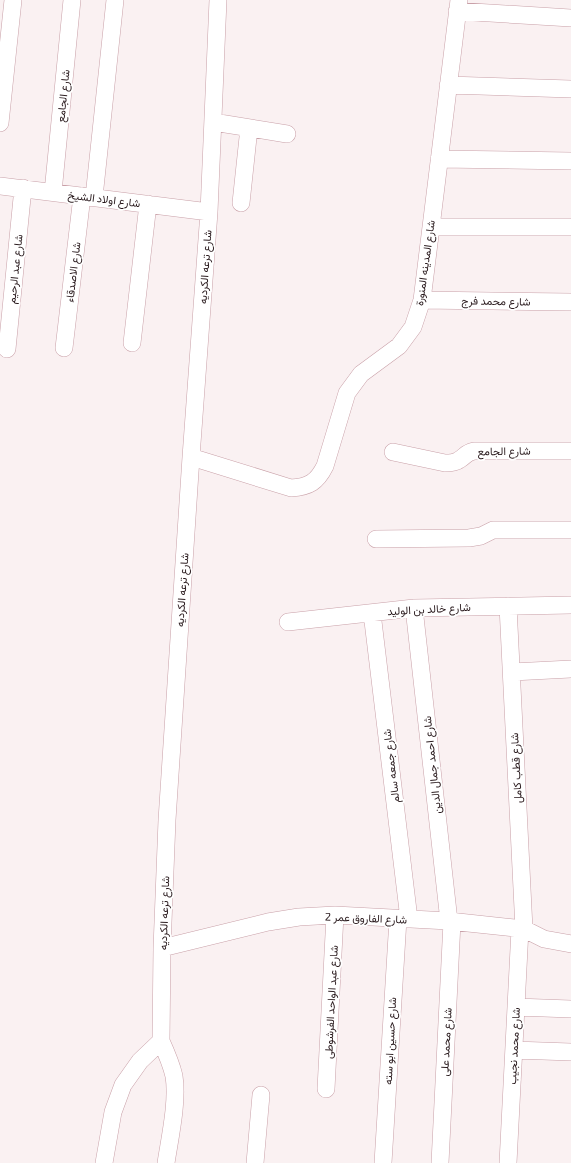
<svg xmlns="http://www.w3.org/2000/svg" width="571" height="1163" viewBox="0 0 571 1163" font-family="'Exo 2',Vazirmatn,sans-serif">
	<rect width="100%" height="100%" fill="#faf1f2"/>
	<g fill="none" stroke-linecap="round" stroke-linejoin="round">
		<defs>
			<path id="minor" d="M457,11L571,18
				M448,85L571,89
				M213,122L287,134
				M0,123L13,0
				M439,159L571,161
				M0,186L209,212
				M53,192L72,0
				M94,197L115,0
				M241,203L249,128
				M431,227H571
				M422,300L571,302
				M132,343L148,204
				M64,348L82,196
				M7,349L23,188
				M393,452L445,463C450,463 455,463 459,460C466,456 465,453 474,451H571
				M191,457L291,488C309,487 317,482 325,466L347,393L361,374L399,346L413,327L422,300L459,0
				M376,539L469,538L481,536L493,530H571
				M508,606L524,929
				M414,608L449,921
				M372,613L409,919
				M288,622L414,608L571,605
				M512,672L571,669
				M162,948L268,922L299,917L335,915L449,921L524,929L544,939L571,944
				M516,1007L571,1009
				M161,1041C166,1052 171,1063 174,1076C178,1101 170,1137 166,1163
				M514,1050L571,1052
				M326,1089L335,915
				M104,1163L113,1112L123,1085L140,1061L161,1041L162,948L167,820L191,457L209,212L218,0
				M255,1163L261,1095
				M383,1163L398,919
				M440,1163L452,922
				M508,1163L520,929"/>
		</defs>
		<use href="#minor" stroke="#c9a0a8" stroke-width="18"/>
		<use href="#minor" stroke="#fff" stroke-width="17"/>
	</g>
	<g text-anchor="middle" stroke-width="3.5" stroke-linejoin="round" paint-order="stroke">
		<g font-size="11" fill="#291a1d" stroke="#fff">
			<text transform="translate(63 96) rotate(-84)" y="4">شارع الجامع</text>
			<text transform="translate(104 199) rotate(7)" y="4">شارع اولاد الشيخ</text>
			<text transform="translate(425 263) rotate(-82)" y="4">شارع المدينه المنورة</text>
			<text transform="translate(205 267) rotate(-86)" y="4">شارع ترعه الكرديه</text>
			<text transform="translate(15 269) rotate(-84)" y="4">شارع عبد الرحيم</text>
			<text transform="translate(73 272) rotate(-83)" y="4">شارع الاصدقاء</text>
			<text transform="translate(496 301) rotate(1)" y="4">شارع محمد فرج</text>
			<text transform="translate(504 451) rotate(-1)" y="4">شارع الجامع</text>
			<text transform="translate(182 590) rotate(-86)" y="4">شارع ترعه الكرديه</text>
			<text transform="translate(429 609) rotate(-3)" y="4">شارع خالد بن الوليد</text>
			<text transform="translate(432 765) rotate(-96)" y="4">شارع احمد جمال الدين</text>
			<text transform="translate(391 766) rotate(-97)" y="4">شارع جمعه سالم</text>
			<text transform="translate(516 768) rotate(-93)" y="4">شارع قطب كامل</text>
			<text transform="translate(164 913) rotate(-88)" y="4">شارع ترعه الكرديه</text>
			<text transform="translate(366 918) rotate(2)" y="4">شارع الفاروق عمر 2</text>
			<text transform="translate(331 1002) rotate(-87)" y="4">شارع عبد الواحد الفرشوطى</text>
			<text transform="translate(390 1041) rotate(-87)" y="4">شارع حسين ابو سته</text>
			<text transform="translate(446 1042) rotate(-87)" y="4">شارع محمد على</text>
			<text transform="translate(514 1046) rotate(-87)" y="4">شارع محمد نجيب</text>
		</g>
	</g>
</svg>
